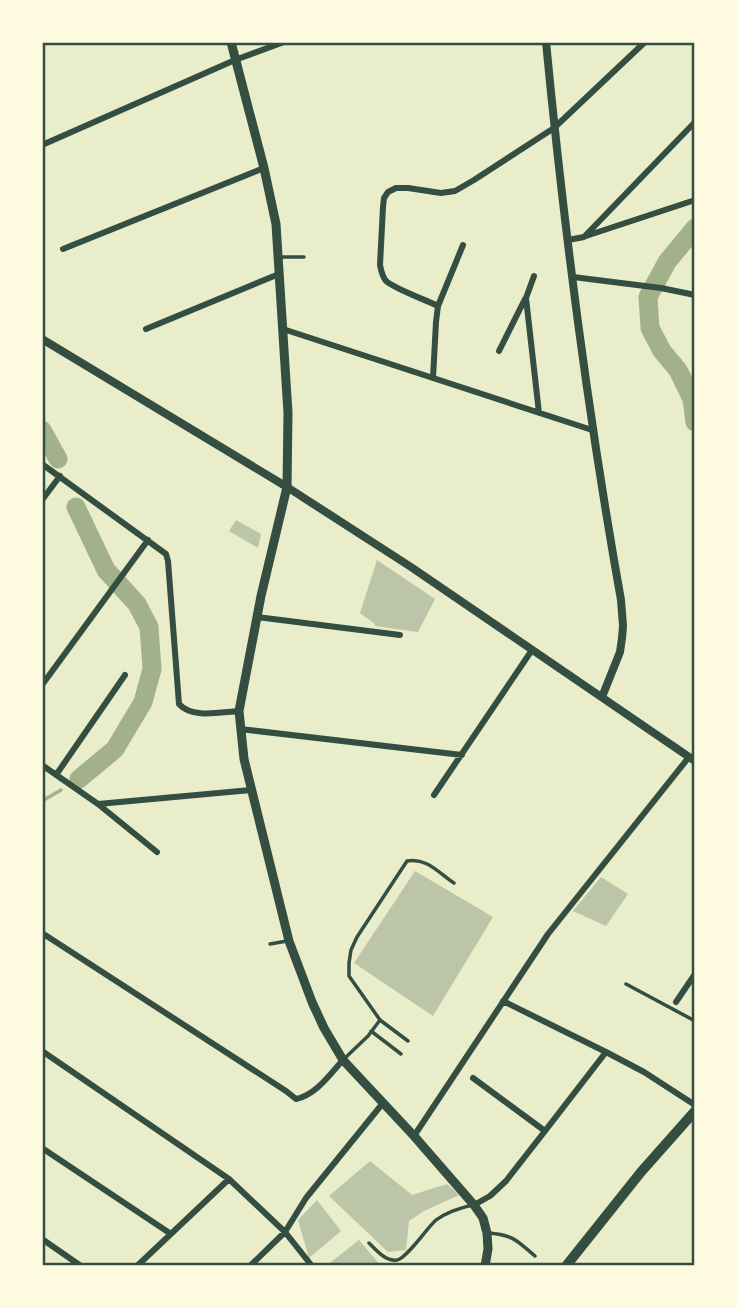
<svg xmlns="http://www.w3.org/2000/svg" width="737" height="1308" viewBox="0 0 737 1308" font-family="'Libre Baskerville',serif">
	<rect width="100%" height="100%" fill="#e9edc9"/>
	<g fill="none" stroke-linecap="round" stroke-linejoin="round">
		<path stroke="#a3b18a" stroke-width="3.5" d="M42,801L61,790"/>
		<path stroke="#a3b18a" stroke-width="19" d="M695,228L667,262L648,297L650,328L662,351L678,370L692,399L695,422
			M42,430L58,459
			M76,507L106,570L137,604L149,627L152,669L143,702L115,749L79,779"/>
	</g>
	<path fill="#bcc5a7" d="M236,520L261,534L258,548L229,531Z
		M377,560L435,599L418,632L375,626V624L360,613Z
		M415,871L493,917L433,1016L354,963Z
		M601,877L628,894L606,926L573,911Z
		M370,1161L412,1195L447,1184L459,1195L424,1211L409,1221L406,1250L388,1252L329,1196Z
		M317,1200L341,1231L309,1258L298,1220Z
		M359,1240L381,1266H326Z"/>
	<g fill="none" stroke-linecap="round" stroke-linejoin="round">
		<path stroke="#344e41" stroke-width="3.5" d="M280,257H304
			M270,944L287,941
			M626,984L695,1021
			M380,1020L408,1041
			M371,1031L401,1054
			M345,1058L368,1036L380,1020L349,976V963L351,950L357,937L407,861C426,857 439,873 454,883
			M489,1233C514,1235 517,1241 535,1256
			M369,1243C376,1250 386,1262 397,1260C407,1258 426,1229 436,1220C446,1212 459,1209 472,1205"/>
		<path stroke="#344e41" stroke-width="6" d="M42,145L235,60L284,42
			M586,236L695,200
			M568,240L584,237L695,122
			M63,249L264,168
			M534,276L526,298L539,413
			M573,277L661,288L695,295
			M438,306C426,300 395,289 386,281C382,276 381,270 380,265L383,207L384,198L388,192L396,188H408L441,193L455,191L474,180L554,128L645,42
			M146,329L279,274
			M283,329L592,430
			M499,351L525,299
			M433,378L436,322L438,306L463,245
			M42,464L166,554L168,561L179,704C192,719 221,712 239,711
			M42,500L60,476
			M257,617L400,635
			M42,685L148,540
			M240,729L462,755
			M42,765L98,804L157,852
			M56,775L125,675
			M434,795L532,650
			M98,804L251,790
			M42,933L286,1091L296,1099C316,1095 330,1074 343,1060
			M503,1001L606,1052
			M676,1002L695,974
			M42,1051L229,1179L285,1232L312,1266
			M473,1078L545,1131L606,1052L644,1072L695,1105
			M414,1136L548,934L689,757
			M42,1148L171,1234
			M474,1205L490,1196L506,1181L545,1131
			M42,1239L81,1266
			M137,1266L229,1179
			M250,1266L285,1232L306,1198L383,1103"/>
		<path stroke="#344e41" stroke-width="8" d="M546,42C564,229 588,415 621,600L623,626L622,638L620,652L602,697
			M42,339L287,487L411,567L695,761"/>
		<path stroke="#344e41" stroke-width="9" d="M231,42L264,168L276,224L288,413L287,487L261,596L239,711L244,759L289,941L312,1002L324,1028L343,1060L414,1136L474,1205L483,1218L487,1233L488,1249L485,1266"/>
		<path stroke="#344e41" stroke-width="10" d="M566,1266L641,1172L695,1111"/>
	</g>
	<rect width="737" height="1308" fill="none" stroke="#fefae0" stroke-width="88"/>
	<rect x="44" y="44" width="649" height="1220" fill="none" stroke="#344e41" stroke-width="2.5"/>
</svg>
